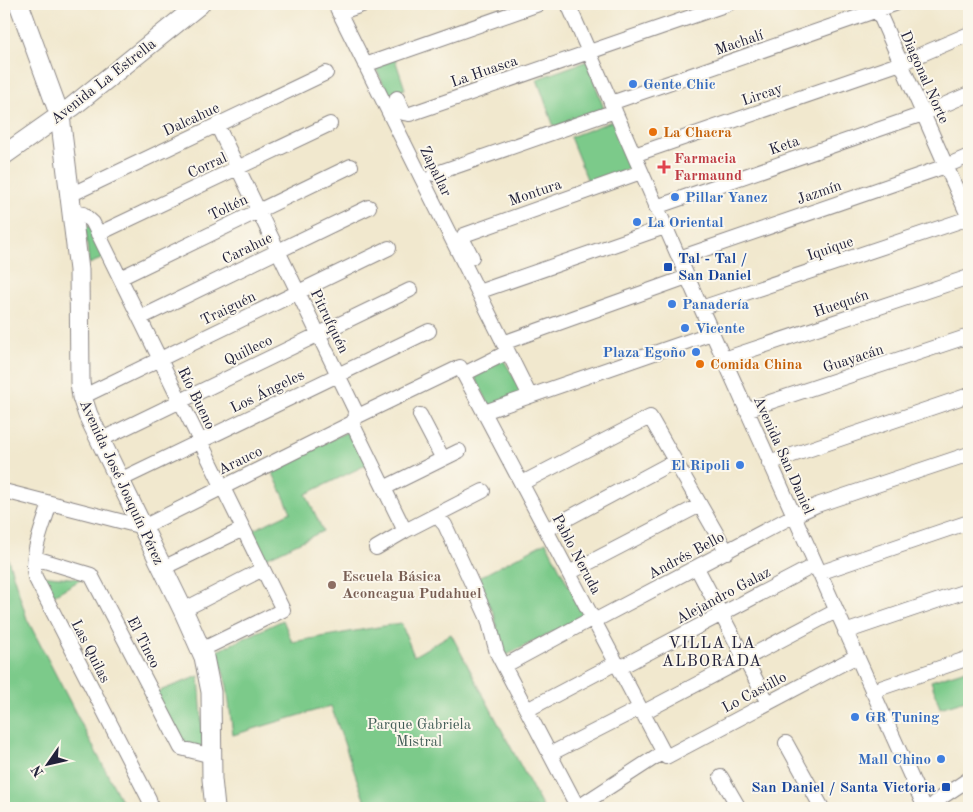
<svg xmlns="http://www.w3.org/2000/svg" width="973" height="812" viewBox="0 0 973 812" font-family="'Old Standard TT',serif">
	<rect width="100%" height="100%" fill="#fbf7ec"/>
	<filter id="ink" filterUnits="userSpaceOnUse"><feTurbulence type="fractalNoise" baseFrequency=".02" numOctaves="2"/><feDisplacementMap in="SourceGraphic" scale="10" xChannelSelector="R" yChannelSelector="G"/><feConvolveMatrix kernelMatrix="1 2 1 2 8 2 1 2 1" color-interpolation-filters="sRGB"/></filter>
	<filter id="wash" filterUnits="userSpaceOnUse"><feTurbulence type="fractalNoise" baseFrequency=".0096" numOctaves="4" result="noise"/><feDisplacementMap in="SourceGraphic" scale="20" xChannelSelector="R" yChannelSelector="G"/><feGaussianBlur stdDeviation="1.12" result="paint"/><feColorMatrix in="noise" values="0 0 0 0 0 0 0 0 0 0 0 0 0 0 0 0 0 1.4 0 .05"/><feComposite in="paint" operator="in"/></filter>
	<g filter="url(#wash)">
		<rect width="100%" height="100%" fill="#f1e8ce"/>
		<path fill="#7cca8a" stroke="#4f7662" d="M395,59L405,89L389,95L375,67Z
			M587,61L604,109L554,127L537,79Z
			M615,120L633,167L589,184L570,137Z
			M85,226H90L106,257L89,264Z
			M503,359L523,392L491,408L473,373Z
			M351,430L368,464L306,494L323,531L264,559L251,531L291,512L271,469Z
			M546,542L584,616L503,657L494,614L476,579Z
			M4,546L27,619L125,808H4Z
			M39,575L82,579L50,597Z
			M283,620L292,642L401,623L414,656L451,634L543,808H367L331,706L233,735L227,686L217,651Z
			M969,669V699L940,708L931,681Z
			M199,676L204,752L181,746L154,693Z"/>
	</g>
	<g filter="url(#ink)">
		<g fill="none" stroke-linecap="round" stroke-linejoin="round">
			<defs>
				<path id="minor" d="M335,4L530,396
					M568,4L701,308L925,808
					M339,13L365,4
					M365,65L539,4
					M397,98L404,113L410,114L728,4
					M611,103L895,4
					M217,125L355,410L356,417L352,423
					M634,155L901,63L969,34
					M434,174L615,111
					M70,195L326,73
					M656,207L923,114L969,94
					M72,212L83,214L93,223L283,610L201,650
					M98,234L330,124
					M472,257L463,240L464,235L641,172
					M679,258L946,166L969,156
					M120,278L351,166
					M478,292L665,227
					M701,308L969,218L875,4
					M140,318L369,207
					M503,343L687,277
					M724,359L969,277
					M464,374L508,352
					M82,397L389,248
					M746,410L969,336
					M484,412L712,333
					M420,415L443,459
					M356,417L460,367L666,757L857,656
					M352,423L405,531
					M100,440L410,290
					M769,463L969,395
					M120,480L429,331
					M522,483L650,417L727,552
					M384,488L459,451
					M4,491L143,527L352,423
					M50,503C44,525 30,553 35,577L149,799L151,808
					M436,515L445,525L488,619L497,653L578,808
					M546,530L675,461
					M376,548L405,531L483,491
					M35,558L91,575L181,748L212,756
					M163,568L243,529
					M697,568L768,703
					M569,573L700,505
					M819,573L969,522
					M183,610L263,569
					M594,621L793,516L817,505L969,454
					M845,632L969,590
					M504,666L593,618
					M619,668L815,565
					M872,691L969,658
					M527,710L616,663
					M642,713L836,611
					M786,743L822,808
					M550,754L640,708
					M721,777L739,808
					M577,808L663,752
					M930,808L942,797L969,779"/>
				<path id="major" d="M19,4L60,116L79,270L80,382L82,397L88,415L183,610L204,657L211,692L212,779L215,808
					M4,155L72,107L200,4"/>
			</defs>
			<use href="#minor" stroke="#8a8584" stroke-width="16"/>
			<use href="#major" stroke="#8a8584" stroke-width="21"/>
			<use href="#minor" stroke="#fff" stroke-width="14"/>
			<use href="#major" stroke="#fff" stroke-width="19"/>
		</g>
	</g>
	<g fill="#3f7fe0" stroke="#fbf7ec" stroke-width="2">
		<circle cx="633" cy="84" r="5"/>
		<circle cx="675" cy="197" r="5"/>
		<circle cx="637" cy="222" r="5"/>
		<circle cx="672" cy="304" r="5"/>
		<circle cx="685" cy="328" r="5"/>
		<circle cx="696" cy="352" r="5"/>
		<circle cx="740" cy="465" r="5"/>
		<circle cx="855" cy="717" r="5"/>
		<circle cx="941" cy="759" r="5"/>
	</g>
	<g fill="#e8710a" stroke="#fbf7ec" stroke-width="2">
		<circle cx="653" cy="132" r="5"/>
		<circle cx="700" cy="364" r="5"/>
	</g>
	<path fill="#e0444e" stroke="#fbf7ec" stroke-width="2" d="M661.5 159.5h5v5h5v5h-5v5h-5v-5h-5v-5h5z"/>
	<g fill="#1a4fb4" stroke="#fbf7ec" stroke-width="2">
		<rect x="663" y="262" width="10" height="10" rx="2.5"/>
		<rect x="941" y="782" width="10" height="10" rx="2.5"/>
	</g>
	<circle fill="#8d6e63" stroke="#fbf7ec" stroke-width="2" cx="332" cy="585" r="5"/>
	<g text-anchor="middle" stroke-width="4" stroke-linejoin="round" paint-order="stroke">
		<g font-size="15" fill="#22223b" stroke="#fbf7ec">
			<text transform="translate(739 42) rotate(-19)" y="5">Machalí</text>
			<text transform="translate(484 71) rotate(-19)" y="5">La Huasca</text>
			<text transform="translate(925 77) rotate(66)" y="5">Diagonal Norte</text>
			<text transform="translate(103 81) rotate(-38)" y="5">Avenida La Estrella</text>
			<text transform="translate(762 94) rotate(-19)" y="5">Lircay</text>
			<text transform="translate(191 119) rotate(-25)" y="5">Dalcahue</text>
			<text transform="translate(784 145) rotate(-19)" y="5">Keta</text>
			<text transform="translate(207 165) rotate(-25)" y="5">Corral</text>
			<text transform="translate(436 171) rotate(64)" y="5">Zapallar</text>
			<text transform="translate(535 192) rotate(-19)" y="5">Montura</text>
			<text transform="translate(819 192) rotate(-19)" y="5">Jazmín</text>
			<text transform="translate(228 207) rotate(-26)" y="5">Toltén</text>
			<text transform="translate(247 248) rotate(-26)" y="5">Carahue</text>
			<text transform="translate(830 248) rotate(-19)" y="5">Iquique</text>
			<text transform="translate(841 303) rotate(-19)" y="5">Huequén</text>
			<text transform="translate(228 308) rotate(-26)" y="5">Traiguén</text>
			<text transform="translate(330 321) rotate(64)" y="5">Pitrufquén</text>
			<text transform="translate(248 350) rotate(-26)" y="5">Quilleco</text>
			<text transform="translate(853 358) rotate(-18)" y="5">Guayacán</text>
			<text transform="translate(267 391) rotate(-26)" y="5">Los Ángeles</text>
			<text transform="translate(197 398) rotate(64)" y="5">Río Bueno</text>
			<text transform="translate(784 455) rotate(66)" y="5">Avenida San Daniel</text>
			<text transform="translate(240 460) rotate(-26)" y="5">Arauco</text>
			<text transform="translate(122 482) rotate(65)" y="5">Avenida José Joaquín Pérez</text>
			<text transform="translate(577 554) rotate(62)" y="5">Pablo Neruda</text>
			<text transform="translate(686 555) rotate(-28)" y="5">Andrés Bello</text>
			<text transform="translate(723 595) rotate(-28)" y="5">Alejandro Galaz</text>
			<text transform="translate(144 642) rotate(63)" y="5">El Tineo</text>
			<text transform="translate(91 651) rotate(63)" y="5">Las Quilas</text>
			<text transform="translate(754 692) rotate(-28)" y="5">Lo Castillo</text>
		</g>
		<g font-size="15" font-weight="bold" fill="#366cbe" stroke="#fbf7ec" text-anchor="start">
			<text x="643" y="89">Gente Chic</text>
			<text x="685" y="202">Pillar Yanez</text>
			<text x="647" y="227">La Oriental</text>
			<text x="682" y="309">Panadería</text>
			<text x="695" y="333">Vicente</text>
			<text x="686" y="357" text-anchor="end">Plaza Egoño</text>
			<text x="730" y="470" text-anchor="end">El Ripoli</text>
			<text x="865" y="722">GR Tuning</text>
			<text x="931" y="764" text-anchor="end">Mall Chino</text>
		</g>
		<g font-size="15" font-weight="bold" fill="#c56008" stroke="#fbf7ec" text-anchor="start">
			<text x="663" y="137">La Chacra</text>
			<text x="710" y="369">Comida China</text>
		</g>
		<g font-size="15" font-weight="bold" fill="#be3a42" stroke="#fbf7ec" text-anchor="start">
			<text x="674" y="163">Farmacia<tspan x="674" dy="17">Farmaund</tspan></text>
		</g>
		<g font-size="15" font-weight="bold" fill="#164399" stroke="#fbf7ec" text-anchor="start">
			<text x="678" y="263">Tal - Tal /<tspan x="678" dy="17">San Daniel</tspan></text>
			<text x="936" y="792" text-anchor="end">San Daniel / Santa Victoria</text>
		</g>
		<g font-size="15" font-weight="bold" fill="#785e54" stroke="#fbf7ec" text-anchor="start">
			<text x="342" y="581">Escuela Básica<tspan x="342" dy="17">Aconcagua Pudahuel</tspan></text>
		</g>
		<g font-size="15" fill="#425d57" stroke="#fbf7ec">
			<text x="419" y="729">Parque Gabriela<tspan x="419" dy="17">Mistral</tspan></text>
		</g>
		<g font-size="16" letter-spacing="1" fill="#22223b" stroke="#fbf7ec">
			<text x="712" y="648">VILLA LA<tspan x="712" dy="18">ALBORADA</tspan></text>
		</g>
	</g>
	<rect width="973" height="812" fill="none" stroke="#fbf7ec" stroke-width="20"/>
	<g transform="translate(48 764) rotate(236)" stroke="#fbf7ec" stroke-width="4" paint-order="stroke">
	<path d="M0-4L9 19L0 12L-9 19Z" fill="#22223b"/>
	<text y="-8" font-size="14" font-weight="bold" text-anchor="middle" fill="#22223b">N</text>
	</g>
</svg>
